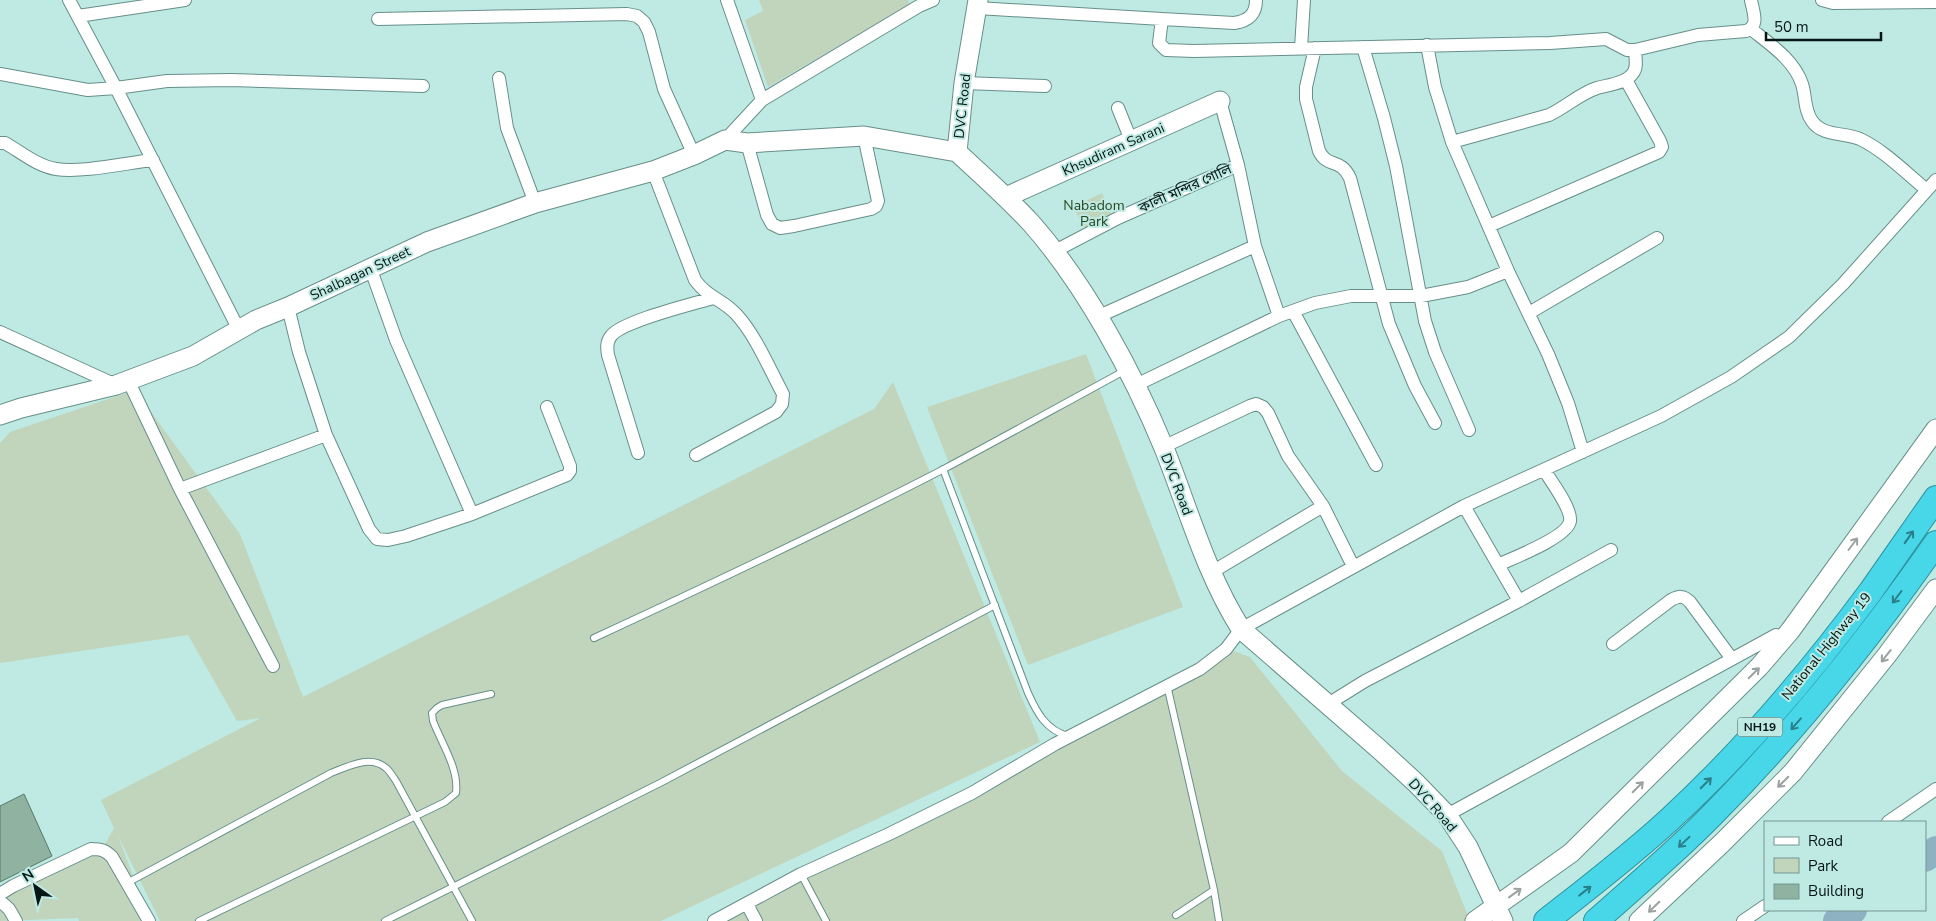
<svg xmlns="http://www.w3.org/2000/svg" width="1936" height="921" viewBox="0 0 1936 921" font-family="'Nunito Sans','Noto Sans Bengali',sans-serif">
	<rect width="100%" height="100%" fill="#bfeae3"/>
	<path fill="#c1d5bd" d="M759,0H908L910,4L768,87L745,20L763,11Z
		M1102,193L1114,220L1087,233L1073,207Z
		M1086,354L1183,607L1028,665L927,407Z
		M893,382L1040,742L661,921H160L118,836L150,921H79L78,918L0,921V891L101,851L114,828L101,800L261,718L237,721L188,635L0,663V443L10,432L135,390L240,534L303,697L874,409Z
		M1227,649L1250,657L1342,771L1442,851L1470,921H720L975,797Z"/>
	<g fill="none" stroke-linecap="round" stroke-linejoin="round">
		<path stroke="#8fb2c3" stroke-width="28" d="M1925,858L1936,850
			M1837,921L1853,910"/>
	</g>
	<path fill="#90b3a1" stroke="#577867" d="M24,794L52,856L0,882V806Z"/>
	<g fill="none" stroke-linecap="round" stroke-linejoin="round">
		<defs>
			<path id="lane" d="M943,469L1028,693C1037,713 1046,730 1068,736
				M594,638C711,584 828,529 942,470C1004,437 1065,403 1126,370
				M1167,685L1214,890L1219,921
				M801,874L826,921
				M127,883L331,773C347,767 370,754 386,768C390,771 393,777 396,781L472,921
				M1176,915L1214,890
				M199,921L445,802L456,793C459,769 442,744 433,721L432,713L437,708L442,705L491,694
				M385,921L662,782L995,605"/>
			<path id="street" d="M69,0L116,88L167,81L232,80L423,86
				M727,0L762,100
				M1822,0L1833,3L1936,2
				M977,8L1162,19L1159,43L1166,50L1194,51L1550,43L1606,39L1627,50H1635L1698,35L1746,31C1760,26 1753,12 1751,0
				M78,16L185,0
				M378,19L627,14L637,16L644,22L649,32L664,89L694,155
				M1162,19L1234,23C1248,21 1256,15 1256,0
				M1751,29C1771,45 1794,60 1802,84C1806,96 1804,110 1812,121C1823,137 1844,132 1860,139C1885,151 1906,173 1927,190
				M1427,45L1435,87L1452,142L1508,271L1548,354L1568,403L1583,452
				M1363,47L1384,118L1396,166L1425,321L1435,352L1469,430
				M1301,48L1304,0
				M1315,48L1306,87V99L1319,151C1328,169 1340,157 1350,178L1389,324L1415,386L1435,423
				M0,74L88,90L116,88L239,330
				M499,78L507,128L535,203
				M964,83L1045,86
				M1220,101L1238,165L1255,246L1279,316
				M1118,108L1131,140
				M725,140L762,100L919,6L933,0
				M1452,142L1549,115C1566,107 1579,94 1597,88C1608,85 1627,83 1633,73C1638,67 1635,57 1635,50
				M0,143H5C21,152 37,166 56,169C82,173 126,163 153,160
				M747,143L767,215L772,224L780,228L794,226L871,209L876,206L878,201L864,136
				M653,171L695,280C708,298 722,299 736,314C755,334 770,370 783,394L782,404L776,412L696,455
				M1489,226L1659,152L1662,147L1660,141L1626,80
				M1053,252L1118,218L1238,165
				M370,267L396,340L472,514
				M288,307L299,352L326,435L369,529L377,539L388,540L406,536L472,514L567,475L570,471V466L547,407
				M1293,311L1376,465
				M1529,313L1657,238
				M1097,317L1255,246
				M0,332L116,385
				M128,380L180,489L273,666
				M1136,385L1279,316L1315,303L1351,296H1421L1468,287L1508,271
				M1163,447L1250,406L1256,404L1263,407L1268,413L1288,456L1323,506L1353,566
				M638,453L608,355C607,349 606,342 611,336C622,321 693,304 713,298
				M180,489L326,435
				M1464,506L1519,601
				M1498,565C1513,558 1568,537 1570,521C1572,509 1551,481 1544,470
				M1212,572L1323,506
				M1613,644L1671,600C1679,596 1683,595 1690,602L1732,659
				M1328,704L1365,681L1519,601L1611,550
				M1447,815L1776,635
				M1888,822L1936,789
				M0,894L13,886L91,849C101,849 105,850 112,857L149,921
				M0,901L9,909L16,921
				M747,904L756,921
				M714,921L801,874L889,834L972,793L1055,744L1200,669L1226,649L1241,629L1464,506L1661,416L1731,377L1789,337L1843,284L1936,180
				M1743,921L1765,906"/>
			<path id="secondary" d="M978,0L964,83L957,152C982,175 1008,198 1031,223C1085,284 1133,373 1164,448C1188,508 1206,574 1241,629L1379,749L1416,783L1447,815L1468,847L1503,921
				M1006,197L1220,101
				M0,415L21,408L116,385L193,356L256,320L288,307L427,242L535,203L653,171L694,155L725,140L747,143L864,136L957,152
				M1475,921L1571,853L1759,667L1790,631L1936,429
				M1639,921L1722,843L1793,772L1887,655L1936,589"/>
			<path id="highway" d="M1546,921C1588,888 1630,856 1669,820C1743,752 1811,672 1871,591C1893,560 1914,529 1936,498
				M1596,921C1635,886 1676,852 1713,814C1795,731 1869,639 1936,543"/>
		</defs>
		<use href="#lane" stroke="#678f89" stroke-width="8"/>
		<use href="#street" stroke="#678f89" stroke-width="14"/>
		<use href="#secondary" stroke="#678f89" stroke-width="21"/>
		<use href="#highway" stroke="#30939e" stroke-width="26"/>
		<use href="#lane" stroke="#fff" stroke-width="6"/>
		<use href="#street" stroke="#fff" stroke-width="12"/>
		<use href="#secondary" stroke="#fff" stroke-width="19"/>
		<use href="#highway" stroke="#47d7e9" stroke-width="24"/>
	</g>
	<defs><path id="oneway-shaft" d="M-6 0H5M1.5-3L5.5 0L1.5 3" fill="none" stroke-width="1.6" stroke-linecap="round" stroke-linejoin="round" transform="scale(1.25)"/></defs>
	<g stroke="#2a8089">
		<use href="#oneway-shaft" transform="translate(1909 537) rotate(-55)"/>
		<use href="#oneway-shaft" transform="translate(1897 597) rotate(127)"/>
		<use href="#oneway-shaft" transform="translate(1796 724) rotate(131)"/>
		<use href="#oneway-shaft" transform="translate(1706 783) rotate(-45)"/>
		<use href="#oneway-shaft" transform="translate(1684 842) rotate(137)"/>
		<use href="#oneway-shaft" transform="translate(1585 891) rotate(-38)"/>
	</g>
	<g stroke="#9ba2a1">
		<use href="#oneway-shaft" transform="translate(1853 544) rotate(-53)"/>
		<use href="#oneway-shaft" transform="translate(1886 656) rotate(128)"/>
		<use href="#oneway-shaft" transform="translate(1754 673) rotate(-45)"/>
		<use href="#oneway-shaft" transform="translate(1783 782) rotate(135)"/>
		<use href="#oneway-shaft" transform="translate(1638 787) rotate(-45)"/>
		<use href="#oneway-shaft" transform="translate(1515 893) rotate(-36)"/>
		<use href="#oneway-shaft" transform="translate(1654 907) rotate(136)"/>
	</g>
	<g text-anchor="middle" stroke-width="4" stroke-linejoin="round" paint-order="stroke">
		<rect fill="#bfeae3" stroke="#3e5652" stroke-width="1" x="1737.5" y="717.5" width="45" height="19" rx="4"/>
		<g font-size="12" font-weight="bold" fill="#061614">
			<text x="1760" y="731">NH19</text>
		</g>
		<g font-size="14" fill="#061614" stroke="#bfeae3">
			<text transform="translate(962 106) rotate(-84)" y="5">DVC Road</text>
			<text transform="translate(1113 149) rotate(-24)" y="5">Khsudiram Sarani</text>
			<text transform="translate(1185 188) rotate(-24)" y="5">কালী মন্দির গোলি</text>
			<text transform="translate(360 273) rotate(-25)" y="5">Shalbagan Street</text>
			<text transform="translate(1177 484) rotate(69)" y="5">DVC Road</text>
			<text transform="translate(1826 646) rotate(-51)" y="5">National Highway 19</text>
			<text transform="translate(1433 805) rotate(49)" y="5">DVC Road</text>
		</g>
		<g font-size="14" fill="#25451e" stroke="#bfeae3">
			<text x="1094" y="210">Nabadom<tspan x="1094" dy="16">Park</tspan></text>
		</g>
	</g>
	<rect x="1764" y="821" width="162" height="90" fill="#bfeae3" stroke="#759590"/>
	<rect x="1774" y="837" width="25" height="8" fill="#ffffff" stroke="#759590"/>
	<text x="1808" y="846" font-size="15" fill="#061614">Road</text>
	<rect x="1774" y="858" width="25" height="15" fill="#c1d5bd" stroke="#759590"/>
	<text x="1808" y="871" font-size="15" fill="#061614">Park</text>
	<rect x="1774" y="884" width="25" height="15" fill="#90b3a1" stroke="#759590"/>
	<text x="1808" y="896" font-size="15" fill="#061614">Building</text>
	<g transform="translate(35 886) rotate(327)" stroke="#bfeae3" stroke-width="4" paint-order="stroke">
	<path d="M0-4L9 19L0 12L-9 19Z" fill="#061614"/>
	<text y="-8" font-size="14" font-weight="bold" text-anchor="middle" fill="#061614">N</text>
	</g>
	<path d="M1766 32v8h115v-8" fill="none" stroke="#061614" stroke-width="2.5"/>
	<text x="1774" y="32" font-size="15" fill="#061614" stroke="#bfeae3" stroke-width="4" paint-order="stroke">50 m</text>
</svg>
